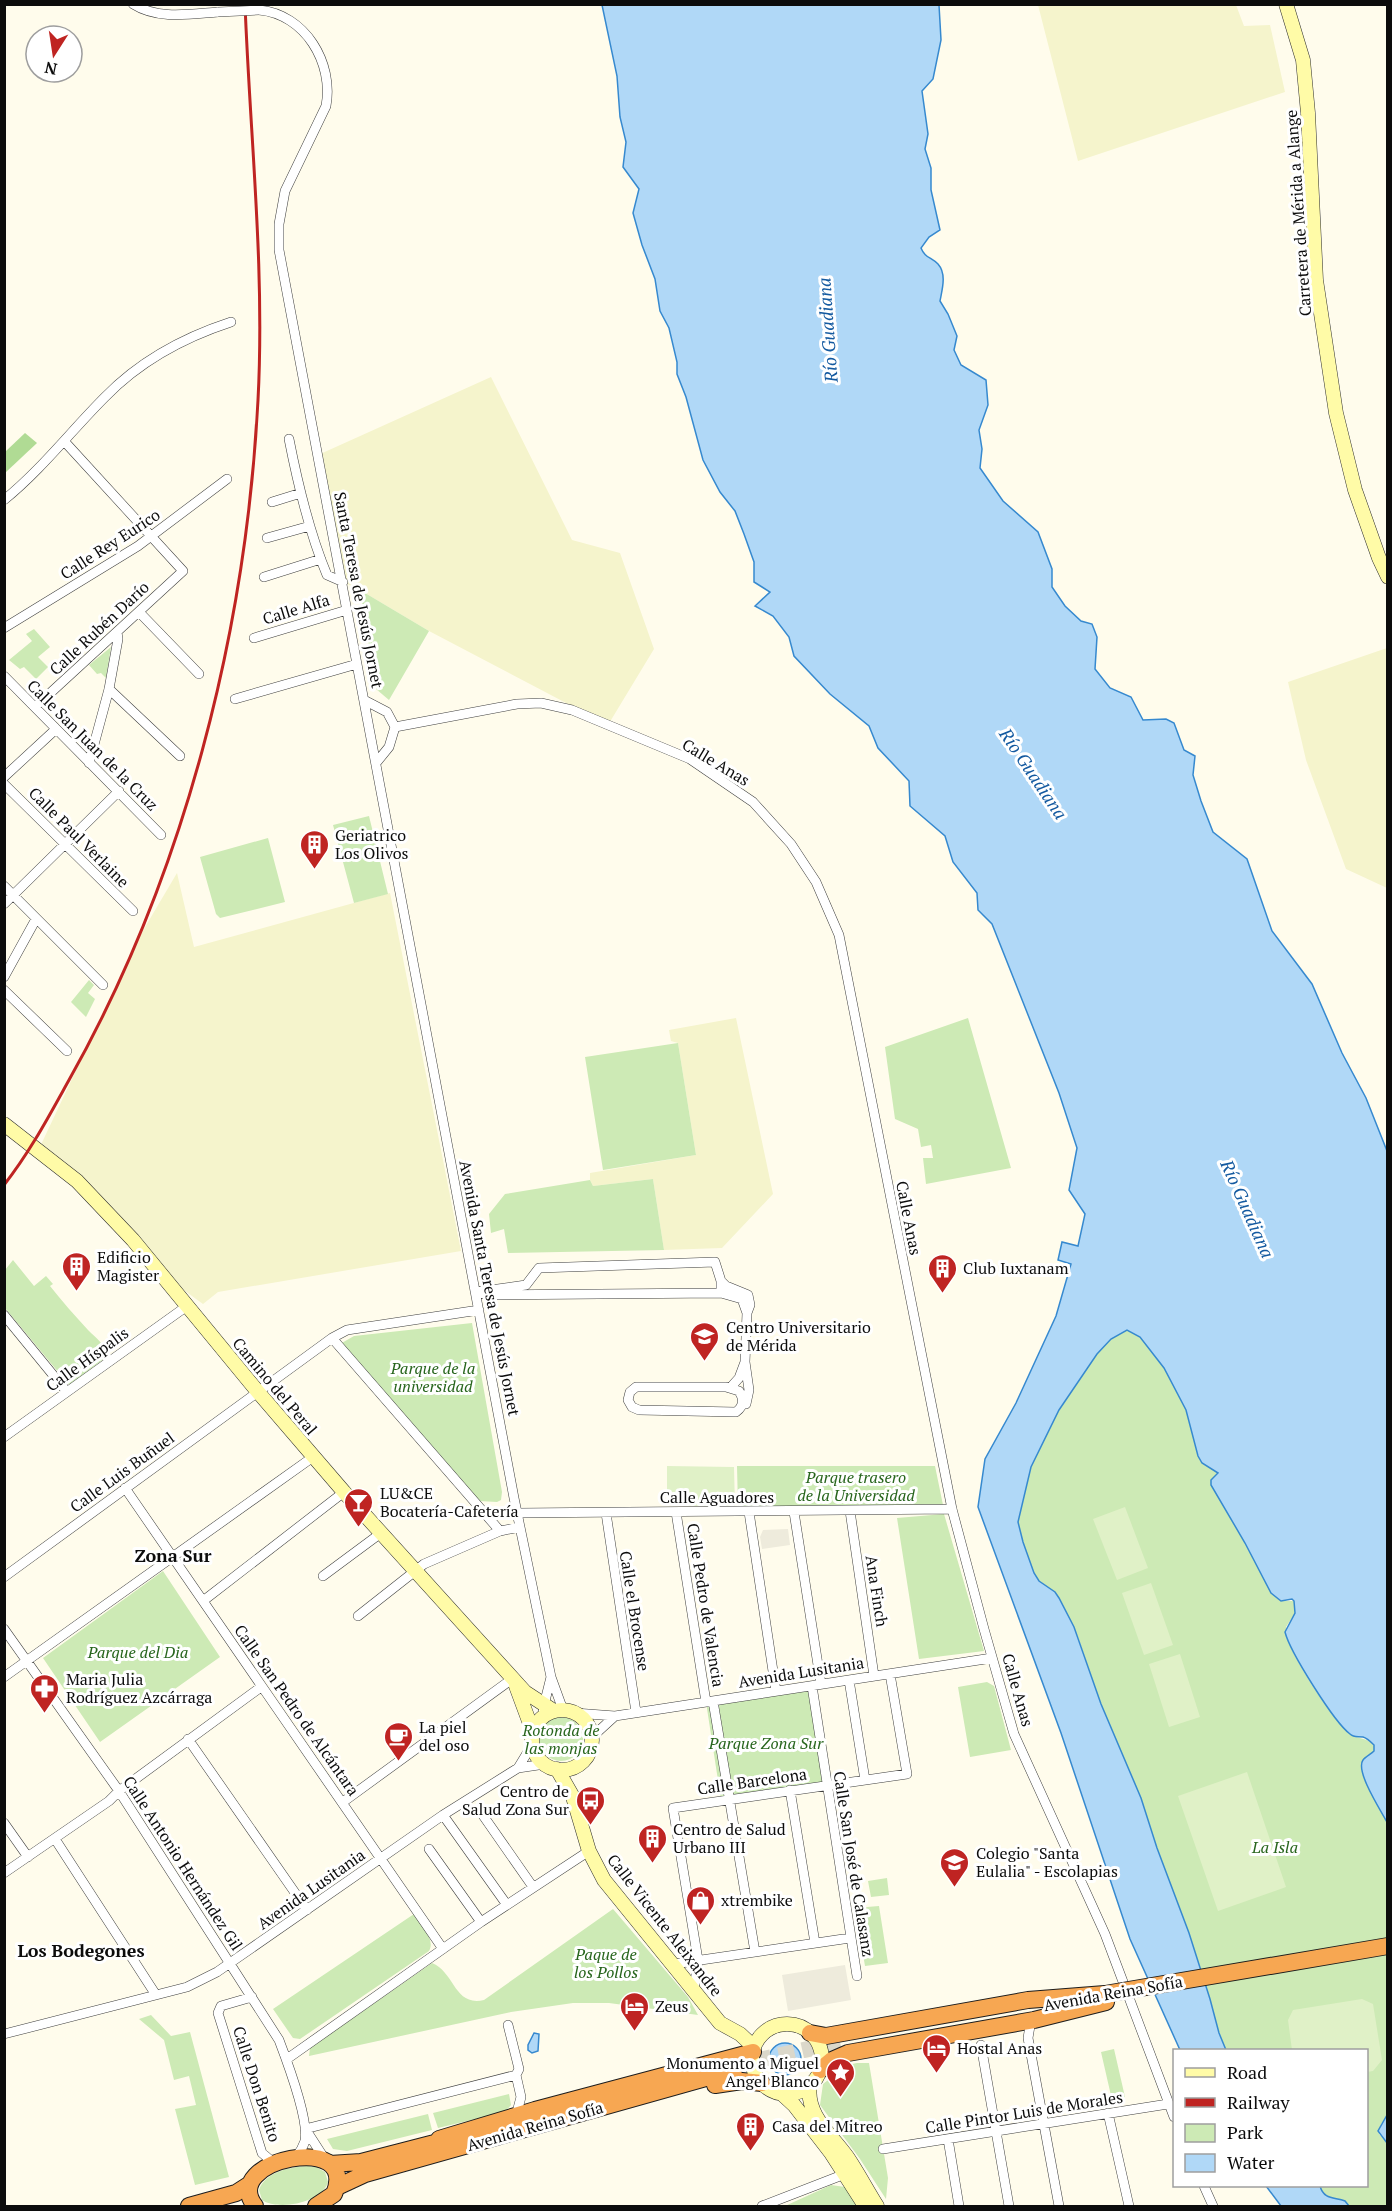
<svg xmlns="http://www.w3.org/2000/svg" width="1392" height="2211" viewBox="0 0 1392 2211" font-family="'PT Serif',serif">
	<rect width="100%" height="100%" fill="#fffcec"/>
	<path fill="#f5f4cc" d="M1038,5H1236L1244,26L1270,25L1285,92L1078,161Z
		M491,377L572,540L620,553L654,649L608,725L429,631L360,590L343,582L318,455Z
		M1387,648H1388L1387,888L1346,869L1306,760L1288,682Z
		M177,873L194,947L390,893L461,1251L218,1292L203,1304L181,1288L38,1151L138,939Z
		M736,1018L773,1194L722,1248L664,1250L653,1179L593,1186L590,1180V1173L696,1155L678,1043L671,1041L669,1030Z"/>
	<path fill="#cdeab5" d="M360,590L429,631L389,700L376,689Z
		M34,629L50,647L38,657L48,667L36,679L24,667L20,669L9,660L32,641L26,634Z
		M111,647L106,678L101,673L97,674L89,665Z
		M369,816L388,894L354,903L333,825Z
		M268,838L285,902L220,918L216,914L200,857Z
		M89,980L94,985L88,993L95,999L86,1017L71,1002Z
		M968,1018L1011,1168L926,1184L923,1158H933L931,1145L921,1147L918,1129L895,1119L885,1047Z
		M678,1043L696,1155L603,1170L585,1057Z
		M653,1179L664,1250L508,1253L504,1229L491,1233L489,1214L505,1194L590,1180L593,1186Z
		M13,1260L34,1286L46,1276L53,1284L50,1286C62,1301 75,1316 88,1330C97,1339 104,1343 108,1356L69,1385L5,1308V1270Z
		M472,1323L502,1492L501,1500L497,1502L479,1501L340,1344L354,1336Z
		M1127,1330C1154,1337 1183,1398 1191,1424C1194,1435 1194,1449 1200,1460C1204,1467 1212,1467 1218,1473L1213,1478L1211,1485L1245,1543L1271,1593L1281,1601H1294L1295,1613L1286,1627C1288,1635 1288,1643 1292,1650C1301,1670 1332,1718 1348,1732C1357,1741 1366,1735 1376,1748L1371,1754L1363,1760L1364,1779L1387,1822L1388,2115L1381,2124L1379,2134L1387,2143V2206H1349C1340,2195 1324,2202 1320,2186H1366V2050H1226L1219,2033L1210,1999L1189,1933L1157,1848L1141,1798L1101,1704L1078,1637L1059,1598L1055,1592L1039,1581L1034,1573L1023,1542L1018,1522L1031,1467L1059,1410L1097,1354L1111,1339Z
		M737,1466H935L943,1505L738,1507Z
		M944,1514L984,1651L919,1659L897,1518Z
		M163,1571L220,1657L100,1742L43,1658Z
		M987,1682L994,1686L1011,1750L970,1757L958,1687Z
		M812,1686L826,1785L721,1800L706,1702Z
		M539 1739a22 22 0 1 1 44 0a22 22 0 1 1-44 0Z
		M887,1878L889,1895L871,1897L868,1881Z
		M879,1906L888,1963L865,1966L855,1908Z
		M613,1909L688,1997L698,2015L609,2003H573L511,2012L309,2056L310,2048L432,1963C455,1972 454,2007 484,2000Z
		M414,1914C420,1924 436,1939 429,1951L300,2039L293,2038L273,2009Z
		M151,2015L171,2036L190,2032L229,2177L195,2185L175,2109L196,2105L189,2076L174,2080L164,2040L139,2019Z
		M1114,2049L1125,2097L1112,2100L1101,2052Z
		M857,2063H869L888,2178L886,2199L860,2159L820,2105L823,2084L847,2065Z
		M509,2094L511,2105L505,2112L438,2128L433,2113Z
		M428,2114L432,2130L347,2151L333,2149L327,2139Z
		M307,2166L316,2167L325,2172L328,2182C322,2203 278,2211 262,2200L259,2190C265,2172 290,2167 307,2166Z
		M831,2185L845,2187L858,2206H785Z"/>
	<path fill="#b0db94" d="M25,433L37,443L5,473V452Z"/>
	<path fill="#e0f1c7" d="M667,1466L734,1467L735,1507L667,1505Z
		M1125,1507L1148,1568L1117,1580L1093,1519Z
		M1151,1583L1173,1645L1144,1655L1122,1593Z
		M1180,1654L1200,1717L1169,1727L1149,1664Z
		M1247,1772L1286,1887L1218,1911L1178,1796Z
		M1362,1999L1373,2004L1382,2060L1373,2071L1367,2072L1366,2050H1292L1288,2020L1293,2010Z"/>
	<path fill="#eeebdc" d="M788,1529L790,1545L762,1549L760,1537L763,1530Z
		M845,1965L851,2000L788,2011L782,1975Z"/>
	<path fill="#b0d8f7" stroke="#3689cf" stroke-width="1.5" d="M602,5H939L941,40L933,79L922,91L928,134L925,149L931,168V190L940,230L929,237L921,248C925,258 931,257 938,264C947,274 942,290 940,301L948,314L957,336L954,350L961,365L986,380L988,405L979,430L982,449L980,468L1003,501L1038,532L1052,569V587L1065,606L1081,621L1092,624L1097,637L1095,669L1110,688L1131,697L1143,720L1166,719L1174,723L1184,750L1195,756L1193,775L1201,801L1213,832L1247,859L1272,931L1312,984L1342,1053L1366,1098L1387,1151V1822C1381,1811 1355,1771 1363,1760C1365,1757 1371,1754 1374,1751V1745C1371,1742 1367,1738 1363,1737C1358,1736 1354,1738 1350,1734C1334,1722 1290,1652 1285,1632L1295,1613L1294,1601L1292,1599L1281,1601L1271,1593L1245,1543L1211,1485V1480L1218,1473L1202,1463L1198,1456L1186,1410L1164,1368L1140,1337L1127,1330L1111,1339L1097,1354L1059,1410L1031,1467L1018,1522L1023,1542L1034,1573L1039,1581L1055,1592L1059,1598L1074,1627L1101,1704L1141,1798L1157,1848L1189,1933L1210,1999L1219,2033L1226,2050H1180L1130,1939L1061,1733L978,1507L985,1459L1016,1403L1056,1316L1071,1264L1058,1260L1062,1242L1078,1246L1085,1214L1069,1190L1077,1148L1059,1093L992,924L978,910L977,893L953,862L945,836L910,806L909,781L878,748L869,726L830,694L794,656L789,637L773,616L755,606L770,592L754,582V562L744,534L735,511L720,492L703,460L686,397L677,374V362L669,328L660,311L655,279L642,245L633,213L639,189L623,167L626,142L620,117L617,76Z
		M534,2033L539,2034L538,2051L532,2053L528,2050V2045Z
		M769 2059a16 16 0 1 1 32 0a16 16 0 1 1-32 0Z
		M1387,2115V2143L1378,2131Z
		M1266,2186H1320C1324,2200 1334,2197 1345,2201L1349,2206H1281Z"/>
	<g fill="none" stroke-linecap="round" stroke-linejoin="round">
		<path stroke="#dbd8ca" stroke-width="16" stroke-dasharray="16 8" stroke-linecap="butt" d="M732,2066L840,2042"/>
		<defs>
			<path id="street" d="M133,4C158,20 190,14 218,12
				M259,10C305,14 334,63 326,106L285,191L279,224V250L514,1498L551,1677L563,1710
				M289,439C298,485 309,532 327,575L343,582
				M4,500C42,469 71,431 105,397C139,362 185,337 231,322
				M272,502L301,493
				M267,538L310,526
				M264,577L321,559
				M139,612L199,674
				M4,628L138,546L227,479
				M254,638L347,610
				M4,676L161,835
				M109,689L180,756
				M235,699L357,664
				M364,700L387,712L395,727L389,747L376,763
				M35,707L183,571L64,441
				M395,727L517,704L541,703L572,710L690,759L753,802L791,844L816,882L839,935L952,1509L984,1629L1014,1734L1105,1934L1174,2117
				M89,763L109,689L118,639L117,632
				M4,777L56,729
				M4,784L133,911
				M4,886L103,985
				M4,904L119,791
				M4,977L36,919
				M4,990L67,1051
				M721,1281L726,1286L748,1295L750,1305L747,1313L745,1362L749,1390L746,1404
				M721,1293V1281L715,1262L539,1268L526,1285L476,1292L488,1295L721,1293L742,1299L747,1313
				M4,1315L67,1392
				M332,1338L500,1531
				M636,1387H726L739,1391C744,1399 744,1406 736,1412L639,1410L632,1407L628,1400L630,1392Z
				M730,1388L739,1378L745,1362
				M4,1437L187,1306
				M125,1488L443,1949
				M850,1511L874,1676
				M676,1512L706,1702
				M749,1512L776,1691
				M794,1512L821,1684
				M518,1513L952,1509
				M606,1513L636,1712
				M323,1576L381,1533
				M4,1577L332,1338L347,1330L479,1310
				M203,1601L344,1492
				M358,1616L424,1564L500,1531L520,1527
				M4,1629L119,1791L279,2040C287,2061 309,2120 305,2141C303,2147 300,2152 296,2157
				M4,1677L313,1457
				M849,1680L865,1780
				M812,1686L857,1976
				M713,1701L755,1952
				M575,1713L615,1716L992,1658
				M543,1716L544,1705L551,1677
				M592,1737L615,1716
				M188,1739L307,1910
				M518,1768L532,1745
				M790,1790L815,1943
				M343,1802L512,1679
				M482,1814L533,1887
				M443,1815L507,1905
				M4,1823L28,1857
				M55,1839L156,1995
				M429,1849L481,1922
				M4,1873L109,1801L119,1791L261,1687
				M674,1964L850,1938
				M694,1989L698,1960L673,1808L907,1774L890,1674
				M252,1997L221,2006L218,2013L262,2153L275,2164
				M1034,2020L1030,2026L1028,2038L1059,2206
				M4,2034L187,1987L217,1972L443,1815L518,1768L545,1764
				M981,2045L1009,2206
				M287,2059L481,1922L589,1851
				M1108,2113L1129,2206
				M516,2116L521,2097L516,2075
				M305,2129L516,2075L519,2069L508,2025
				M306,2130L326,2161
				M948,2139L959,2206
				M883,2149L1168,2104
				M1204,2186L1213,2206
				M762,2206L845,2174"/>
			<path id="secondary" d="M1286,4L1303,60L1308,113L1316,280L1336,413L1355,490L1379,558L1388,577
				M4,1124L77,1181L133,1240L258,1392L344,1492L525,1692L554,1711
				M516,1686L533,1732
				M532 1740a30 30 0 1 1 60 0a30 30 0 1 1-60 0Z
				M557,1769L573,1797L589,1851L604,1880L720,2023L740,2034L754,2047
				M752 2059a35 35 0 1 1 70 0a35 35 0 1 1-70 0Z
				M810,2085C805,2115 832,2135 848,2158C858,2173 867,2190 877,2206
				M781,2093L794,2105L831,2153L865,2206"/>
			<path id="highway" d="M810,2033L826,2036L1028,2000L1105,1994
				M820,2070L832,2060L848,2053L1034,2020L1106,2002
				M715,2085L742,2081L762,2083
				M439,2139L535,2110L753,2052
				M330,2164L361,2162L450,2139
				M337,2187L365,2174L734,2070
				M189,2206L236,2193L250,2184
				M255,2206C218,2160 361,2130 334,2194L316,2206"/>
		</defs>
		<use href="#street" stroke="#3f3f3f" stroke-width="10"/>
		<use href="#secondary" stroke="#2e2e2e" stroke-width="15"/>
		<use href="#highway" stroke="#1d1d1d" stroke-width="18"/>
		<use href="#street" stroke="#fff" stroke-width="9"/>
		<use href="#secondary" stroke="#fffba7" stroke-width="14"/>
		<use href="#highway" stroke="#f7a752" stroke-width="16"/>
		<path stroke="#bf2422" stroke-width="3" d="M4,1185C30,1152 49,1116 69,1080C184,876 246,633 258,400C265,268 250,136 245,4"/>
		<defs>
			<path id="street-bridge" d="M218,12L259,10"/>
			<path id="highway-bridge" d="M1105,1994L1388,1946"/>
		</defs>
		<use href="#street-bridge" stroke="#3f3f3f" stroke-width="10" stroke-linecap="butt"/>
		<use href="#highway-bridge" stroke="#1d1d1d" stroke-width="18" stroke-linecap="butt"/>
		<use href="#street-bridge" stroke="#fff" stroke-width="9"/>
		<use href="#highway-bridge" stroke="#f7a752" stroke-width="16"/>
	</g>
	<defs>
		<symbol id="building-pin" viewBox="-11 -11 22 30"><path d="M0 17L-7.5 6A9.5 9.5 0 1 1 7.5 6Z" fill="#bf2422" stroke="#fff"/><path d="M-4-6H4V6H1V3H-1V6H-4ZM-2.5-4.3h1.7v1.8h-1.7ZM.8-4.3h1.7v1.8H.8ZM-2.5-1h1.7V.8h-1.7ZM.8-1h1.7V.8H.8Z" fill="#fff"/></symbol>
		<symbol id="university-pin" viewBox="-11 -11 22 30"><path d="M0 17L-7.5 6A9.5 9.5 0 1 1 7.5 6Z" fill="#bf2422" stroke="#fff"/><path d="M0-5L7-2L0 1L-7-2ZM-4 1L0 2.5L4 1V4Q0 6-4 4Z" fill="#fff"/></symbol>
		<symbol id="bar-pin" viewBox="-11 -11 22 30"><path d="M0 17L-7.5 6A9.5 9.5 0 1 1 7.5 6Z" fill="#bf2422" stroke="#fff"/><path d="M-6-5H6L.8 .8V4.5H3.5V6h-7V4.5H-.8V.8Z" fill="#fff"/></symbol>
		<symbol id="pharmacy-pin" viewBox="-11 -11 22 30"><path d="M0 17L-7.5 6A9.5 9.5 0 1 1 7.5 6Z" fill="#bf2422" stroke="#fff"/><path d="M-2-6h4v4h4v4h-4v4h-4v-4h-4v-4h4Z" fill="#fff"/></symbol>
		<symbol id="cafe-pin" viewBox="-11 -11 22 30"><path d="M0 17L-7.5 6A9.5 9.5 0 1 1 7.5 6Z" fill="#bf2422" stroke="#fff"/><path d="M-5.5-4.5H6V0H3Q3 3.5 0 3.5H-2.5Q-5.5 3.5-5.5 0ZM3-3.2v2h1.7v-2ZM-6 4.5H4V6H-6Z" fill="#fff"/></symbol>
		<symbol id="bus-pin" viewBox="-11 -11 22 30"><path d="M0 17L-7.5 6A9.5 9.5 0 1 1 7.5 6Z" fill="#bf2422" stroke="#fff"/><path d="M-5-6H5V4H4V6H2V4H-2V6H-4V4H-5ZM-3.5-4V0h7V-4ZM-3.5 1.2v1.5H-2V1.2ZM2 1.2v1.5H3.5V1.2Z" fill="#fff"/></symbol>
		<symbol id="school-pin" viewBox="-11 -11 22 30"><path d="M0 17L-7.5 6A9.5 9.5 0 1 1 7.5 6Z" fill="#bf2422" stroke="#fff"/><path d="M0-5L7-2L0 1L-7-2ZM-4 1L0 2.5L4 1V4Q0 6-4 4Z" fill="#fff"/></symbol>
		<symbol id="shop-pin" viewBox="-11 -11 22 30"><path d="M0 17L-7.5 6A9.5 9.5 0 1 1 7.5 6Z" fill="#bf2422" stroke="#fff"/><path d="M-5-2.5h2.3a2.7 3.5 0 0 1 5.4 0H5L5.5 6h-11ZM-1.5-2.5h3a1.5 2.3 0 0 0-3 0Z" fill="#fff"/></symbol>
		<symbol id="hotel-pin" viewBox="-11 -11 22 30"><path d="M0 17L-7.5 6A9.5 9.5 0 1 1 7.5 6Z" fill="#bf2422" stroke="#fff"/><path d="M-6-4.5h1.5V1H6V5H4.5V3h-9V5H-6ZM-4 0a1.8 1.8 0 1 1 3.6 0ZM.5 0V-2.5h3Q6-2.5 6 0Z" fill="#fff"/></symbol>
		<symbol id="sight-pin" viewBox="-11 -11 22 30"><path d="M0 17L-7.5 6A9.5 9.5 0 1 1 7.5 6Z" fill="#bf2422" stroke="#fff"/><path d="M0-6L1.8-2.2L6-1.7L2.9 1.2L3.7 5.4L0 3.3L-3.7 5.4L-2.9 1.2L-6-1.7L-1.8-2.2Z" fill="#fff"/></symbol>
	</defs>
	<g fill-rule="evenodd">
		<use href="#building-pin" x="298" y="828" width="33" height="45"/>
		<use href="#building-pin" x="60" y="1250" width="33" height="45"/>
		<use href="#building-pin" x="926" y="1252" width="33" height="45"/>
		<use href="#university-pin" x="688" y="1320" width="33" height="45"/>
		<use href="#bar-pin" x="342" y="1486" width="33" height="45"/>
		<use href="#pharmacy-pin" x="28" y="1672" width="33" height="45"/>
		<use href="#cafe-pin" x="382" y="1720" width="33" height="45"/>
		<use href="#bus-pin" x="574" y="1784" width="33" height="45"/>
		<use href="#building-pin" x="636" y="1822" width="33" height="45"/>
		<use href="#school-pin" x="938" y="1846" width="33" height="45"/>
		<use href="#shop-pin" x="684" y="1884" width="33" height="45"/>
		<use href="#hotel-pin" x="618" y="1990" width="33" height="45"/>
		<use href="#hotel-pin" x="920" y="2032" width="33" height="45"/>
		<use href="#sight-pin" x="824" y="2056" width="33" height="45"/>
		<use href="#building-pin" x="734" y="2110" width="33" height="45"/>
	</g>
	<g text-anchor="middle" stroke-width="6" stroke-linejoin="round" paint-order="stroke">
		<g font-size="16" fill="#0c0c0c" stroke="#fff">
			<text transform="translate(1298 213) rotate(-94)" y="6">Carretera de Mérida a Alange</text>
			<text transform="translate(110 544) rotate(-33)" y="6">Calle Rey Eurico</text>
			<text transform="translate(359 590) rotate(79)" y="6">Santa Teresa de Jesús Jornet</text>
			<text transform="translate(296 609) rotate(-17)" y="6">Calle Alfa</text>
			<text transform="translate(99 628) rotate(-43)" y="6">Calle Rubén Darío</text>
			<text transform="translate(93 745) rotate(45)" y="6">Calle San Juan de la Cruz</text>
			<text transform="translate(716 762) rotate(31)" y="6">Calle Anas</text>
			<text transform="translate(79 837) rotate(45)" y="6">Calle Paul Verlaine</text>
			<text transform="translate(909 1218) rotate(79)" y="6">Calle Anas</text>
			<text transform="translate(490 1288) rotate(79)" y="6">Avenida Santa Teresa de Jesús Jornet</text>
			<text transform="translate(87 1359) rotate(-36)" y="6">Calle Híspalis</text>
			<text transform="translate(275 1386) rotate(50)" y="6">Camino del Peral</text>
			<text transform="translate(122 1472) rotate(-36)" y="6">Calle Luis Buñuel</text>
			<text x="717" y="1503">Calle Aguadores</text>
			<text transform="translate(877 1591) rotate(81)" y="6">Ana Finch</text>
			<text transform="translate(706 1605) rotate(81)" y="6">Calle Pedro de Valencia</text>
			<text transform="translate(635 1611) rotate(81)" y="6">Calle el Brocense</text>
			<text transform="translate(801 1672) rotate(-9)" y="6">Avenida Lusitania</text>
			<text transform="translate(1018 1690) rotate(74)" y="6">Calle Anas</text>
			<text transform="translate(297 1710) rotate(55)" y="6">Calle San Pedro de Alcántara</text>
			<text transform="translate(752 1781) rotate(-8)" y="6">Calle Barcelona</text>
			<text transform="translate(183 1863) rotate(57)" y="6">Calle Antonio Hernández Gil</text>
			<text transform="translate(854 1864) rotate(81)" y="6">Calle San José de Calasanz</text>
			<text transform="translate(311 1889) rotate(-35)" y="6">Avenida Lusitania</text>
			<text transform="translate(665 1925) rotate(52)" y="6">Calle Vicente Aleixandre</text>
			<text transform="translate(1113 1993) rotate(-10)" y="6">Avenida Reina Sofía</text>
			<text transform="translate(257 2084) rotate(72)" y="6">Calle Don Benito</text>
			<text transform="translate(1024 2112) rotate(-9)" y="6">Calle Pintor Luis de Morales</text>
			<text transform="translate(535 2126) rotate(-16)" y="6">Avenida Reina Sofía</text>
		</g>
		<g font-size="16" fill="#0c0c0c" stroke="#fff" text-anchor="start">
			<text x="335" y="841">Geriatrico<tspan x="335" dy="18">Los Olivos</tspan></text>
			<text x="97" y="1263">Edificio<tspan x="97" dy="18">Magister</tspan></text>
			<text x="963" y="1274">Club Iuxtanam</text>
			<text x="726" y="1333">Centro Universitario<tspan x="726" dy="18">de Mérida</tspan></text>
			<text x="380" y="1499">LU&amp;CE<tspan x="380" dy="18">Bocatería-Cafetería</tspan></text>
			<text x="66" y="1685">Maria Julia<tspan x="66" dy="18">Rodríguez Azcárraga</tspan></text>
			<text x="419" y="1733">La piel<tspan x="419" dy="18">del oso</tspan></text>
			<text x="569" y="1797" text-anchor="end">Centro de<tspan x="569" dy="18">Salud Zona Sur</tspan></text>
			<text x="673" y="1835">Centro de Salud<tspan x="673" dy="18">Urbano III</tspan></text>
			<text x="976" y="1859">Colegio "Santa<tspan x="976" dy="18">Eulalia" - Escolapias</tspan></text>
			<text x="721" y="1906">xtrembike</text>
			<text x="655" y="2012">Zeus</text>
			<text x="957" y="2054">Hostal Anas</text>
			<text x="819" y="2069" text-anchor="end">Monumento a Miguel<tspan x="819" dy="18">Angel Blanco</tspan></text>
			<text x="772" y="2132">Casa del Mitreo</text>
		</g>
		<g font-size="16" font-style="italic" fill="#27651c" stroke="#fff">
			<text x="433" y="1374">Parque de la<tspan x="433" dy="18">universidad</tspan></text>
			<text x="856" y="1483">Parque trasero<tspan x="856" dy="18">de la Universidad</tspan></text>
			<text x="138" y="1658">Parque del Dia</text>
			<text x="561" y="1736">Rotonda de<tspan x="561" dy="18">las monjas</tspan></text>
			<text x="766" y="1749">Parque Zona Sur</text>
			<text x="1275" y="1853">La Isla</text>
			<text x="606" y="1960">Paque de<tspan x="606" dy="18">los Pollos</tspan></text>
		</g>
		<g font-size="18" font-style="italic" fill="#145aa0" stroke="#fff">
			<text transform="translate(828 330) rotate(-94)" y="6">Río Guadiana</text>
			<text transform="translate(1033 774) rotate(56)" y="6">Río Guadiana</text>
			<text transform="translate(1247 1209) rotate(66)" y="6">Río Guadiana</text>
		</g>
		<g font-size="18" font-weight="bold" fill="#0c0c0c" stroke="#fff">
			<text x="173" y="1562">Zona Sur</text>
			<text x="81" y="1957">Los Bodegones</text>
		</g>
	</g>
	<rect width="1392" height="2211" fill="none" stroke="#0c0c0c" stroke-width="12"/>
	<rect x="1173" y="2049" width="195" height="138" fill="#ffffff" stroke="#9e9e9e" stroke-width="1.5"/>
	<rect x="1185" y="2068" width="30" height="9" fill="#fffba7" stroke="#9e9e9e" stroke-width="1.5"/>
	<text x="1227" y="2079" font-size="18" fill="#0c0c0c">Road</text>
	<rect x="1185" y="2098" width="30" height="9" fill="#bf2422" stroke="#9e9e9e" stroke-width="1.5"/>
	<text x="1227" y="2109" font-size="18" fill="#0c0c0c">Railway</text>
	<rect x="1185" y="2124" width="30" height="18" fill="#cdeab5" stroke="#9e9e9e" stroke-width="1.5"/>
	<text x="1227" y="2139" font-size="18" fill="#0c0c0c">Park</text>
	<rect x="1185" y="2154" width="30" height="18" fill="#b0d8f7" stroke="#9e9e9e" stroke-width="1.5"/>
	<text x="1227" y="2169" font-size="18" fill="#0c0c0c">Water</text>
	<g transform="translate(54 54) rotate(192)"><circle r="28" fill="#ffffff" stroke="#9e9e9e" stroke-width="1.5"/>
	<path d="M0-4.5L10 22L0 15L-10 22Z" fill="#bf2422"/>
	<text y="-9" font-size="16" font-weight="bold" text-anchor="middle" fill="#0c0c0c">N</text>
	</g>
</svg>
